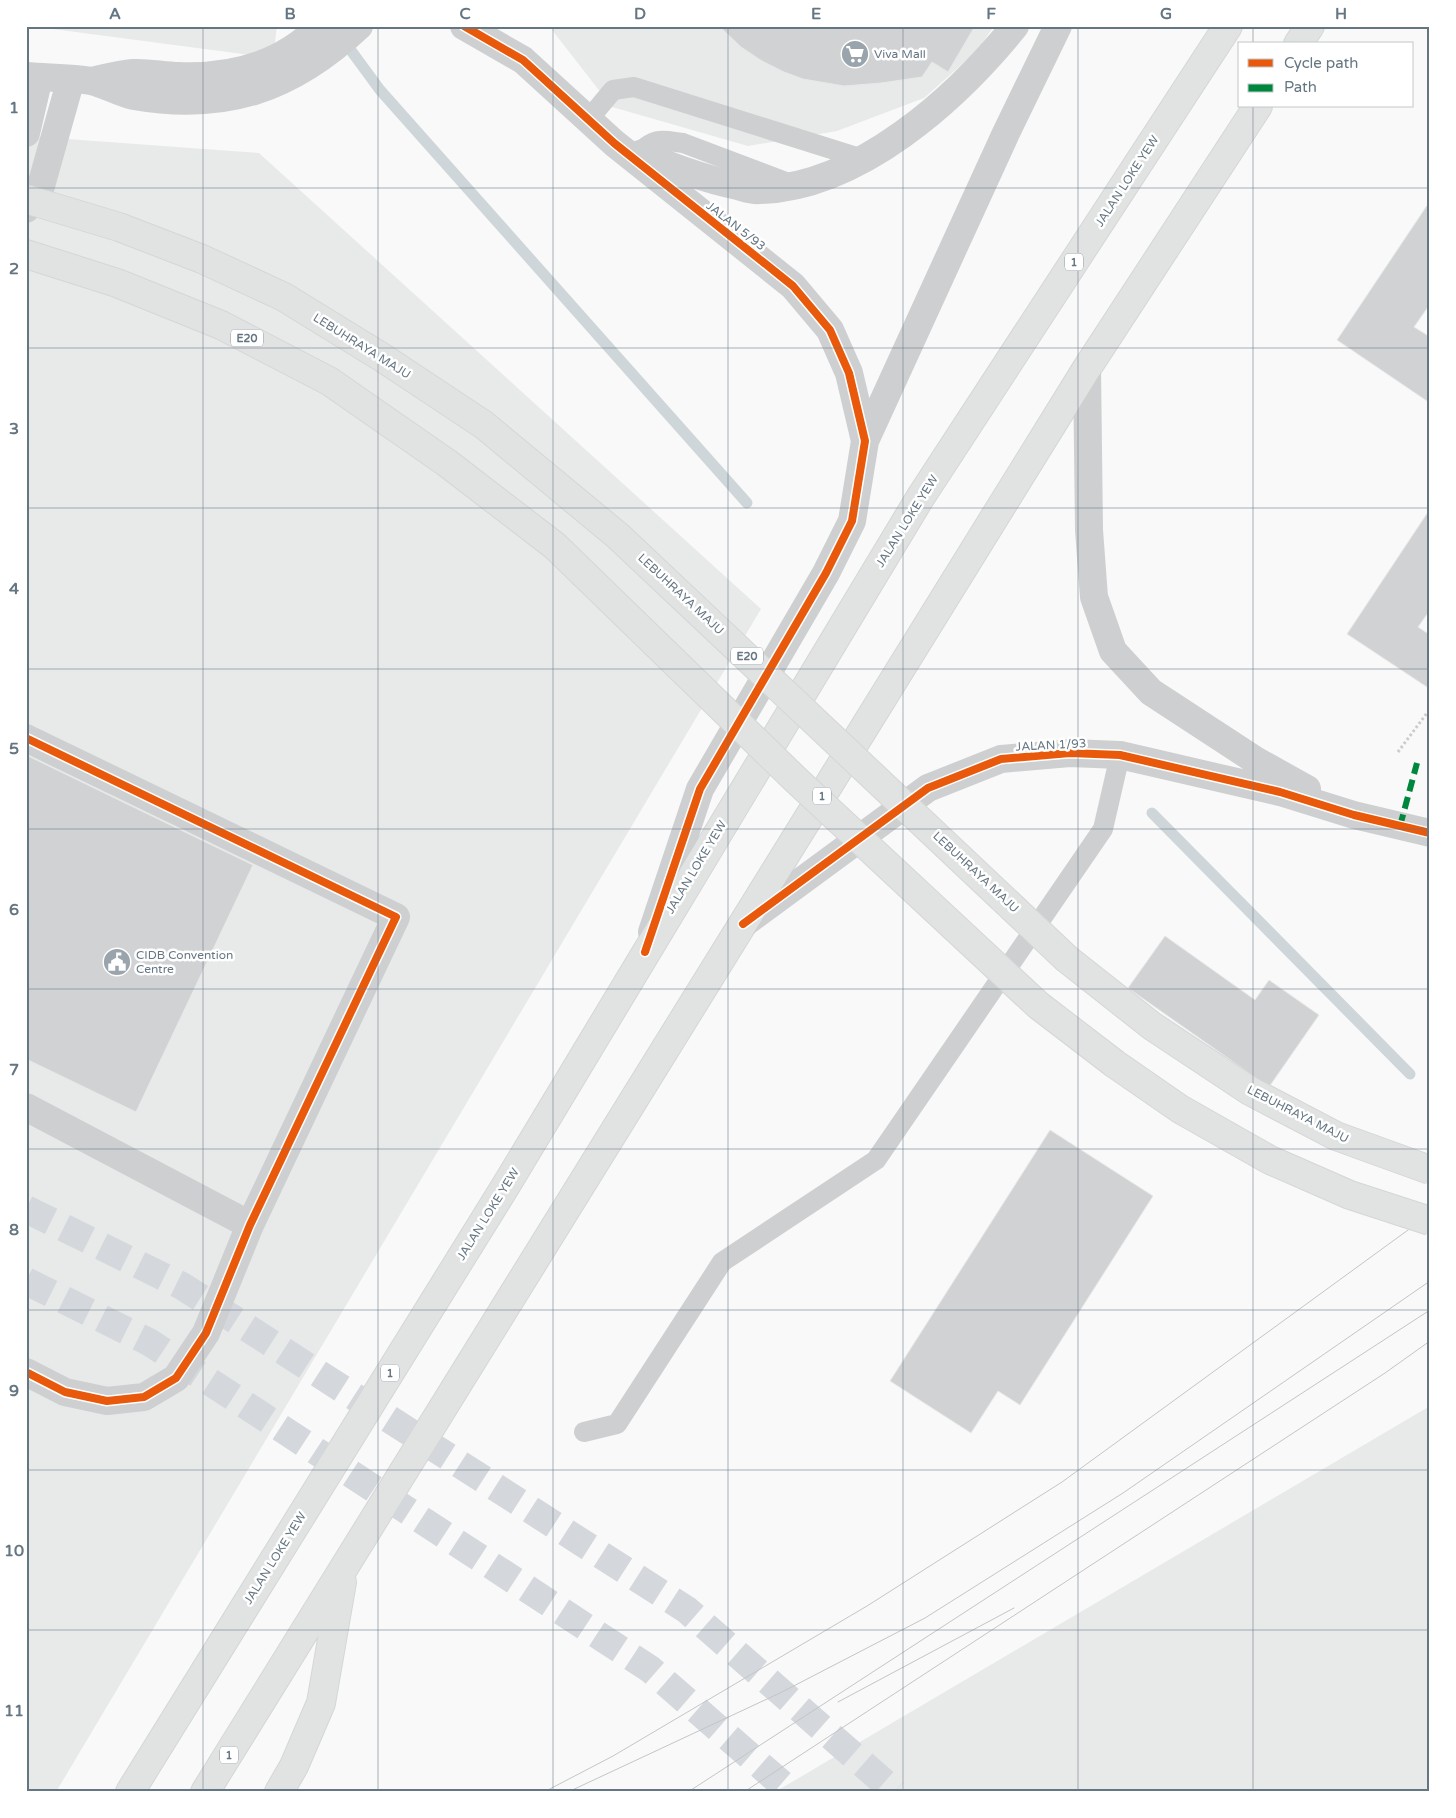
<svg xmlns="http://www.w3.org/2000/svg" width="1456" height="1818" viewBox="0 0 1456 1818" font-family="'Varela Round',sans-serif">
	<rect width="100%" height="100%" fill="#f9f9f9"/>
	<path fill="#e8e9e9" d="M30,26H277L273,58Z
		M549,26H994L977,51L924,98L837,131L748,146L612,107Z
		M26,136L259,153L761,609L56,1792H26Z
		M1430,1406V1792H775Z"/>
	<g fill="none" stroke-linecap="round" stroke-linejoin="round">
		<path stroke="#ced6d9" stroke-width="11" d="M333,26L380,90L747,503
			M1152,813L1410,1074"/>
	</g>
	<path fill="#d0d2d3" stroke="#e8e8e8" d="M719,26H975L948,72L932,62L922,77L881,83L844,86L803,79L784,72L762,61L741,47Z
		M1430,201V304L1414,327L1430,337V403L1337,340Z
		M1430,509V610L1418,627L1430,635V689L1347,634Z
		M26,755L253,865L136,1112L26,1059Z
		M1165,936L1255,1000L1269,980L1319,1015L1269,1087L1128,988Z
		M1050,1130L1153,1196L1020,1405L998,1391L971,1433L890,1381Z"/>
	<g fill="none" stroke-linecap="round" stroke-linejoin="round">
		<path stroke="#d4d8dc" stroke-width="28" stroke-dasharray="28 14" stroke-linecap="butt" d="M26,1209L182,1286L687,1610L895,1792
			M26,1281L149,1342L650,1669L791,1792"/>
		<defs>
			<path id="trunk" d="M1298,44L1310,26
				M130,1792L505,1187L920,498L1228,26
				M205,1792L1087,368L1258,106
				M279,1792L294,1766L321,1703L342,1582"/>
			<path id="motorway" d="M26,254L117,283L221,325L329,381L447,463"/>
		</defs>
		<use href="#trunk" stroke="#d5d6d6" stroke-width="30"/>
		<use href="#motorway" stroke="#d5d6d6" stroke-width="30"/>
		<path stroke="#cbcccd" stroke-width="3" stroke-dasharray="2.5 2.5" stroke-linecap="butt" d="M1398,752L1430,709"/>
		<path stroke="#cecfd0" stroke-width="20" d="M588,120L613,90L634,87L863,159
			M638,153C656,137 661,140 683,143L794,185
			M584,1432L617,1424L722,1262L876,1160L1103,829L1120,755"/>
		<path stroke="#cecfd0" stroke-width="28" d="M464,26L523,60L614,143L793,286L830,330L849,373L865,441L852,521L826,573L700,789L652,932
			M26,76C47,78 70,77 91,81C105,84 119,93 134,96C225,112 292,89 359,26
			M91,81C105,78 119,74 133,73C148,72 164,76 179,76C232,78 282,65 320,26
			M26,133L39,77
			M640,154C673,167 704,179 738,186C745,188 753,191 760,190C859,187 956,99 1015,26
			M26,209L39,193L71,79
			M865,441L1006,133L1058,26
			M26,738L396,917L250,1225L206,1333L176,1378L144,1397L107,1401L65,1392L26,1372
			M26,1107L250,1225"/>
		<path stroke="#cecfd0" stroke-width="28" d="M1087,368L1089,530L1094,597L1113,651L1151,692L1255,760L1307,789
			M743,924L928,788L1001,759L1070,753L1120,755L1280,792L1354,815L1430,833"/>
		<use href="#trunk" stroke="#e1e2e2" stroke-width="28"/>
		<use href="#motorway" stroke="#e1e2e2" stroke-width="28"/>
		<path stroke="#c3c5c6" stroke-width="1" d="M838,1702L1014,1608
			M544,1792L613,1756L867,1606L1062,1482L1430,1214
			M568,1792L782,1692L925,1618L1123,1493L1430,1281
			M688,1792L1430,1310
			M744,1792L1385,1373L1430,1341"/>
		<defs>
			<path id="motorway-bridge" d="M26,199L119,227L202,259L284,297L383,358L484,425L618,536L1067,959L1152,1026L1250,1091L1336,1136L1430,1170
				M447,463L555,546L795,779L1038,1005L1115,1064L1180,1109L1270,1160L1350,1195L1430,1221"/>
		</defs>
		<use href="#motorway-bridge" stroke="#d5d6d6" stroke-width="30" stroke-linecap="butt"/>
		<use href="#motorway-bridge" stroke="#e1e2e2" stroke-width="28"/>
		<path stroke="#00873e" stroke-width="6" stroke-dasharray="12 6" stroke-linecap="butt" d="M1400,826L1417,763"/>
		<defs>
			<path id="cycleway" d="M464,26L523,60L614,143L793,286L830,330L849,373L865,441L852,521L826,573L700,789L645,952
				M26,738L396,917L250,1225L206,1333L176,1378L144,1397L107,1401L65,1392L26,1372
				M743,924L928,788L1001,759L1070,753L1120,755L1280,792L1354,815L1430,833"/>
		</defs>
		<use href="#cycleway" stroke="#fff" stroke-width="11"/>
		<use href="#cycleway" stroke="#e8590c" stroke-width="8"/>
	</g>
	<path fill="none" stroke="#657683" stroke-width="1" stroke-opacity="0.55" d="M203,26V1792M378,26V1792M553,26V1792M728,26V1792M903,26V1792M1078,26V1792M1253,26V44M1253,106V1792M26,188H1430M26,348H1430M26,508H1430M26,669H1430M26,829H1430M26,989H1430M26,1149H1430M26,1310H1430M26,1470H1430M26,1630H1430"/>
	<defs>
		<symbol id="supermarket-disc" viewBox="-11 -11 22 22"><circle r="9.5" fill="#99a4ac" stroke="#fff"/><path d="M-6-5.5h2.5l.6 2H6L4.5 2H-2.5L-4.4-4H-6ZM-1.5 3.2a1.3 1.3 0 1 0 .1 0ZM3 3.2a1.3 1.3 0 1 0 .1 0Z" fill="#fff"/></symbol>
		<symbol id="civic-disc" viewBox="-11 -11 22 22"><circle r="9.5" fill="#99a4ac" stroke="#fff"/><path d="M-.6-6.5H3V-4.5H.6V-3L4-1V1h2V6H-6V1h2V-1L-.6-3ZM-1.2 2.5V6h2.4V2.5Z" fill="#fff"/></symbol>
	</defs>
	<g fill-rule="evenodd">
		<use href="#supermarket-disc" x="839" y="38" width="32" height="32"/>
		<use href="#civic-disc" x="101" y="946" width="32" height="32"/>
	</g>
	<g text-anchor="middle" stroke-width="5" stroke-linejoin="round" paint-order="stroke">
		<g fill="#fff" stroke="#939fa8" stroke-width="1">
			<rect x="1065" y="253.5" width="18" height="17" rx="4"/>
			<rect x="231" y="329.5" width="32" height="17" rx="4"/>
			<rect x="731" y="647.5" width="32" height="17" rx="4"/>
			<rect x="813" y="787.5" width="18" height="17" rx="4"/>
			<rect x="381" y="1364.5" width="18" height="17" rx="4"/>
			<rect x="220" y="1746.5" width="18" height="17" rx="4"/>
		</g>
		<g font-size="11" font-weight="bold" fill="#657683">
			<text x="1074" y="266">1</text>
			<text x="247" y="342">E20</text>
			<text x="747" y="660">E20</text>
			<text x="822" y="800">1</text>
			<text x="390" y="1377">1</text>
			<text x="229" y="1759">1</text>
		</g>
		<g font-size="12" fill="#657683" stroke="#fff" text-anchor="start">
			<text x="874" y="58">Viva Mall</text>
			<text x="136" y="959">CIDB Convention<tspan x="136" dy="14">Centre</tspan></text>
		</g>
		<g font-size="12" fill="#657683" stroke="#fff">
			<text transform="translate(1127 181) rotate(-57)" y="4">JALAN LOKE YEW</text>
			<text transform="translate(736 226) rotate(38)" y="4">JALAN 5/93</text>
			<text transform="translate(362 346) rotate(32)" y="4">LEBUHRAYA MAJU</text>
			<text transform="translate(907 521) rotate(-58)" y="4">JALAN LOKE YEW</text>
			<text transform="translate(681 594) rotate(43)" y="4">LEBUHRAYA MAJU</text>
			<text transform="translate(1051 745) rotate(-3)" y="4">JALAN 1/93</text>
			<text transform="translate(696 867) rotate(-59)" y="4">JALAN LOKE YEW</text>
			<text transform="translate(976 872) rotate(43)" y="4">LEBUHRAYA MAJU</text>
			<text transform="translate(1298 1114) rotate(27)" y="4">LEBUHRAYA MAJU</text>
			<text transform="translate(488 1214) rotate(-58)" y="4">JALAN LOKE YEW</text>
			<text transform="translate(275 1558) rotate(-58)" y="4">JALAN LOKE YEW</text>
		</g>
	</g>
	<rect width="1456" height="1818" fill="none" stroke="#ffffff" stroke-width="55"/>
	<rect x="1238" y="42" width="175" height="65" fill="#ffffff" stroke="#c1c8cd"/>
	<rect x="1248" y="59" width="25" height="8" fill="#e8590c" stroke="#c1c8cd"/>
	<text x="1284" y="68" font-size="15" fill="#657683">Cycle path</text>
	<rect x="1248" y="84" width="25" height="8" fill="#00873e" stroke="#c1c8cd"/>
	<text x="1284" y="92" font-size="15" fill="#657683">Path</text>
	<rect x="28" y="28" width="1400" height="1762" fill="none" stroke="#657683" stroke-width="2"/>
	<g font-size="16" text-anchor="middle" font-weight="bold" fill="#657683">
		<text x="115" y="19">A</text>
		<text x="290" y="19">B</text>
		<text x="465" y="19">C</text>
		<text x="640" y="19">D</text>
		<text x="816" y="19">E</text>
		<text x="991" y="19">F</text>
		<text x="1166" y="19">G</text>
		<text x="1341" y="19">H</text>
		<text x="14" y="113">1</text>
		<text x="14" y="274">2</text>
		<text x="14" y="434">3</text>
		<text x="14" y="594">4</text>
		<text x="14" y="754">5</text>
		<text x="14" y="915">6</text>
		<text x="14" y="1075">7</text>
		<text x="14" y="1235">8</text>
		<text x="14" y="1396">9</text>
		<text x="14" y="1556">10</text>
		<text x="14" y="1716">11</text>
	</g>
</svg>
